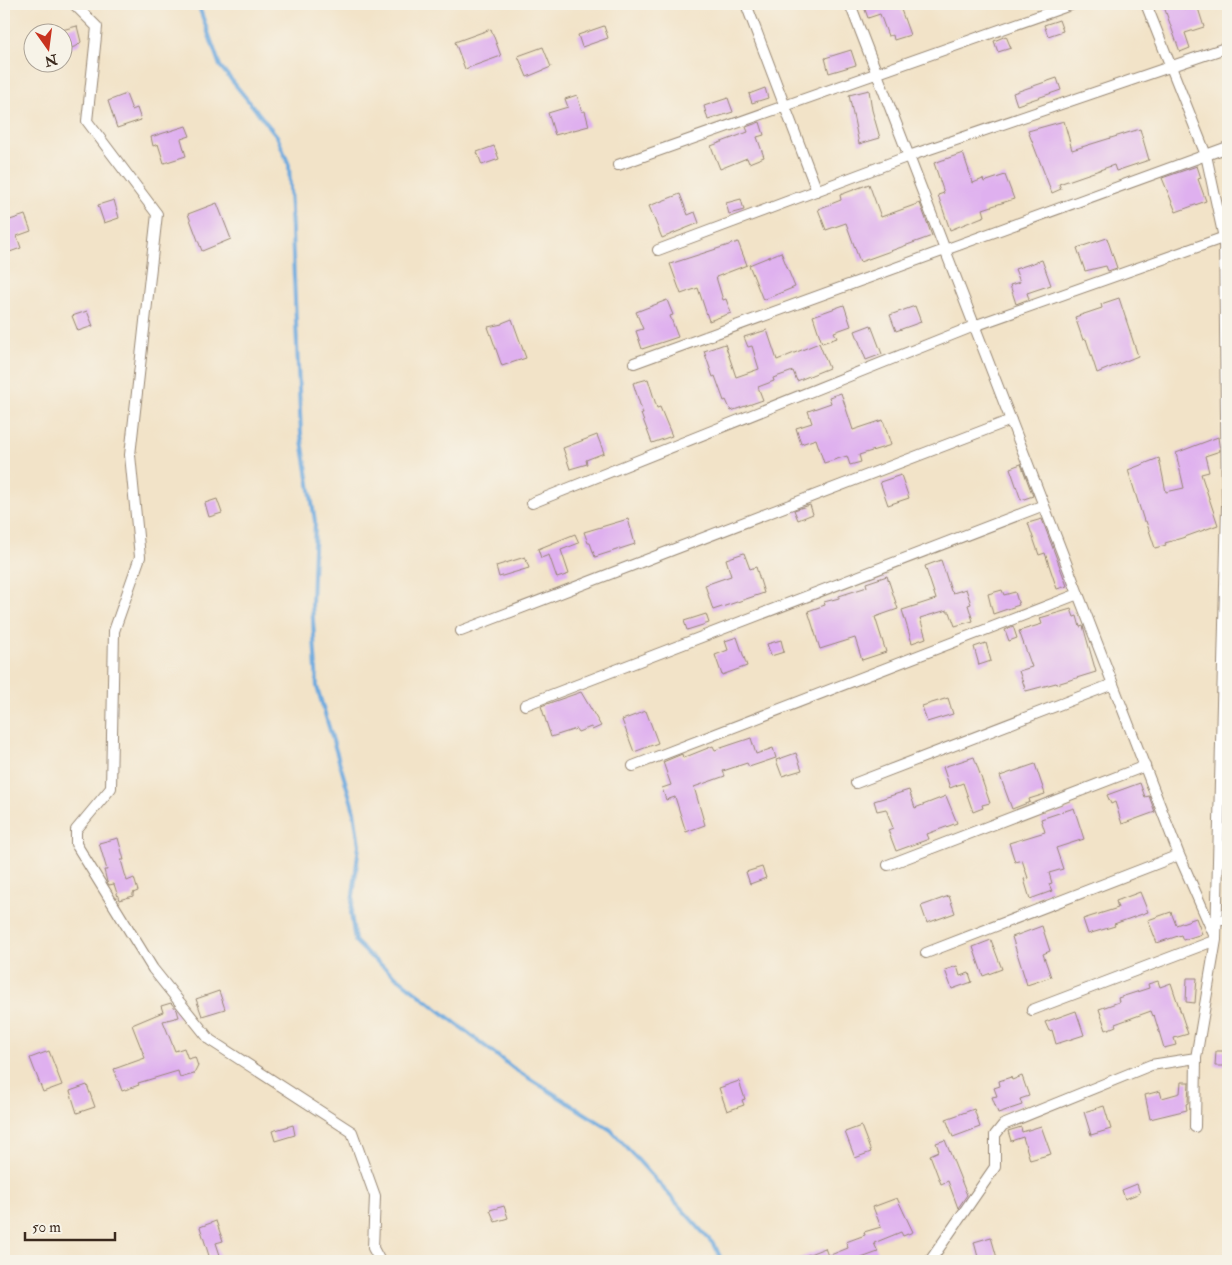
<svg xmlns="http://www.w3.org/2000/svg" width="1232" height="1265" viewBox="0 0 1232 1265" font-family="'IM FELL Double Pica',serif">
	<rect width="100%" height="100%" fill="#f7f3e8"/>
	<filter id="ink" filterUnits="userSpaceOnUse"><feTurbulence type="fractalNoise" baseFrequency=".02" numOctaves="2"/><feDisplacementMap in="SourceGraphic" scale="10" xChannelSelector="R" yChannelSelector="G"/><feConvolveMatrix kernelMatrix="1 2 1 2 8 2 1 2 1" color-interpolation-filters="sRGB"/></filter>
	<filter id="wash" filterUnits="userSpaceOnUse"><feTurbulence type="fractalNoise" baseFrequency=".0096" numOctaves="4" result="noise"/><feDisplacementMap in="SourceGraphic" scale="20" xChannelSelector="R" yChannelSelector="G"/><feGaussianBlur stdDeviation="1.12" result="paint"/><feColorMatrix in="noise" values="0 0 0 0 0 0 0 0 0 0 0 0 0 0 0 0 0 1.4 0 .05"/><feComposite in="paint" operator="in"/></filter>
	<g filter="url(#wash)">
		<rect width="100%" height="100%" fill="#f2e3c8"/>
		<g fill="none" stroke-linecap="round" stroke-linejoin="round">
			<path stroke="#6ca9de" stroke-width="4" d="M198,4L220,66L277,136L289,165L301,434L315,521L312,604L317,687L354,811L359,845L351,913L355,941L371,957L513,1068L611,1130L715,1246L722,1261"/>
		</g>
		<g id="blocks">
			<path fill="#dfb0ef" d="M863,4H899L910,35L894,40L893,35L888,36L880,14L868,18Z
				M1163,4H1182L1184,9L1197,5L1204,27L1185,33L1190,48L1180,52Z
				M1059,20L1063,31L1048,36L1044,25Z
				M77,26L81,42L77,46L62,51V30Z
				M604,26L608,38L582,47L578,35Z
				M491,29L501,56L465,69L455,42Z
				M1006,36L1011,48L998,52L994,41Z
				M543,47L551,67L527,77L518,56Z
				M851,50L856,65L829,73L825,58Z
				M1057,78L1061,90L1017,105L1013,93Z
				M765,88L768,98L752,103L749,94Z
				M869,90L872,110L880,138L859,144L849,95Z
				M126,94L132,110L137,108L141,120L117,128L108,101Z
				M577,95L582,112L585,111L589,126L555,135L548,113L568,107L565,99Z
				M728,98L733,112L708,120L704,106Z
				M1064,121L1072,150L1140,129L1149,160L1116,171L1114,165L1059,184L1061,189L1052,193L1028,131Z
				M760,122L764,135L757,137L764,157L749,163L747,158L720,169L711,146L748,132L746,127Z
				M186,126L190,136L181,139L186,156L164,163L158,144L153,146L151,137Z
				M494,146L499,159L482,165L477,152Z
				M963,153L973,183L983,179L984,182L1005,175L1014,199L983,209L985,216L950,230L938,195L944,193L934,163Z
				M1197,166L1201,178L1198,179L1206,201L1176,212L1162,178Z
				M869,184L881,217L920,203L932,236L860,262L846,223L826,230L818,209L841,200L840,195Z
				M680,194L688,215L695,212L699,223L662,238L649,206Z
				M741,199L744,210L729,214L726,203Z
				M114,200L119,218L104,223L98,205Z
				M217,203L231,239L202,251L188,214Z
				M25,215L31,231L17,236L21,248L4,254V222Z
				M1107,238L1117,268L1108,271L1106,266L1085,271L1077,248Z
				M738,242L747,265L716,277L723,300L726,299L731,313L709,321L698,288L681,294L670,264Z
				M781,252L795,287L763,300L749,265Z
				M1042,260L1051,285L1027,293L1029,299L1016,304L1010,285L1020,282L1015,269Z
				M1119,298L1138,356L1097,373L1086,339L1083,340L1075,317L1102,308L1101,304Z
				M667,300L673,315L670,316L678,337L642,349L636,331L643,329L636,312Z
				M844,305L851,326L834,332L837,338L822,343L813,316Z
				M915,306L921,322L896,331L890,315Z
				M87,311L93,326L78,331L72,316Z
				M512,319L526,358L502,366L488,327L502,324V323Z
				M871,325L882,354L866,360L855,331Z
				M767,330L777,360L819,343L829,368L797,381L793,371L773,378L774,381L758,387L763,400L731,411L726,400L724,401L715,376L713,377L704,351L725,344L736,377L759,369L752,346L748,347L744,337Z
				M648,379L657,408L660,407L672,436L652,443L641,414H643L633,383Z
				M841,393L853,430L883,420L891,445L859,455L861,462L850,465L847,456L824,463L816,439L801,444L796,428L812,423L808,411L831,403L829,397Z
				M597,435L604,453L586,460L587,464L570,469L563,448Z
				M1218,437L1220,451L1205,456L1209,472L1201,474L1218,525L1182,538L1165,543L1166,545L1155,548L1146,521H1144L1128,470L1159,458L1166,492L1184,488L1176,453Z
				M1021,464L1033,496L1021,500L1010,468Z
				M901,475L909,498L888,505L880,482Z
				M217,499L222,513L209,517L205,503Z
				M810,505L813,514L798,520L794,510Z
				M628,519L635,544L595,557L590,543H588L584,532Z
				M1042,519L1067,586L1057,589L1045,553L1039,555L1028,523Z
				M575,534L579,543L561,550L569,574L557,578L549,555L541,558L538,549Z
				M744,553L750,569L756,567L764,593L713,610L705,585L731,576L726,559Z
				M525,557L529,568L499,577L496,566Z
				M941,560L951,591L953,593L966,589L971,604L968,605L973,621L955,626L950,612H947V610L920,618L926,638L912,643L902,610L936,599L925,566Z
				M887,576L898,609L875,617L886,652L862,660L855,638L820,649L808,611L825,605L824,602L839,598V596L867,587L866,583Z
				M1002,590L1004,595L1015,592L1019,605L993,614L988,594Z
				M1071,609L1074,617L1077,616L1080,627L1083,626L1096,672L1057,684L1056,683L1026,691L1019,671L1032,667L1019,631L1042,624L1040,618Z
				M706,614L709,623L687,630L684,621Z
				M1013,626L1017,638L1009,641L1005,630Z
				M737,637L747,666L722,675L715,655L728,650L725,641Z
				M781,640L784,652L771,656L767,644Z
				M986,643L991,661L979,665L974,647Z
				M581,692L601,726L592,730L591,727L578,732L576,729L551,737L541,706Z
				M948,698L953,714L927,722L922,706Z
				M646,711L658,743L634,752L622,720Z
				M751,738L756,754L773,748L776,758L749,767L747,763L723,771L725,776L694,787L705,825L686,832L675,797L666,800L662,788L671,785L663,762L682,754L683,758L713,746L715,750Z
				M796,753L802,770L782,776L776,760Z
				M974,757L990,803L982,805L983,808L973,812L963,783L950,788L943,767Z
				M1035,764L1045,794L1029,799L1030,802L1012,809L1000,776Z
				M1140,783L1145,797L1149,796L1155,812L1122,824L1115,802L1111,804L1107,795Z
				M909,790L915,808L946,796L957,823L927,834L929,839L896,851L888,830L893,828L886,809L877,811L874,801Z
				M1074,808L1084,839L1056,848L1063,869L1049,873L1052,883L1049,884L1052,891L1030,899L1024,879L1028,878L1022,860L1015,862L1009,843L1045,832L1041,819Z
				M118,838L124,860H121L127,881L134,878L138,891L133,893V896L119,900L114,884L109,885L107,882L104,870H107L99,843Z
				M762,867L766,878L750,884L746,872Z
				M1140,892L1148,912L1114,924L1115,926L1088,934L1083,919L1118,908L1116,901Z
				M949,896L955,913L927,923L921,906Z
				M1171,912L1176,925L1196,918L1202,934L1183,940L1181,935L1157,943L1148,920Z
				M1042,926L1050,951L1043,954L1051,977L1027,985L1012,937Z
				M991,940L1002,969L983,976L973,947Z
				M957,966L960,976L969,973L972,982L952,989L945,970Z
				M1187,978H1197L1195,1003L1186,1002Z
				M1158,981L1160,987L1171,983L1188,1034L1174,1038L1176,1045L1164,1048L1154,1015L1153,1016L1151,1011L1115,1024L1116,1026L1106,1030L1099,1009L1119,1002L1118,998L1149,988L1148,984Z
				M219,991L225,1009L202,1016L196,999Z
				M171,1003L177,1010L179,1017L163,1021L175,1051L184,1048L188,1059L195,1057L198,1066L194,1074L180,1078L178,1071L138,1083L139,1085L122,1091L114,1069L145,1058L132,1025L163,1012L161,1006Z
				M1076,1011L1084,1035L1056,1044L1052,1030L1049,1031L1045,1022Z
				M49,1051L62,1085L43,1092L30,1058Z
				M1216,1051H1227L1226,1066H1215Z
				M1022,1076L1029,1096L1020,1099L1022,1105L998,1113L992,1097L997,1096L994,1088L1000,1086L999,1081L1011,1077L1012,1080Z
				M739,1081L745,1099L742,1100L744,1105L727,1111L719,1088Z
				M1181,1082H1189L1188,1103L1186,1104L1187,1110L1150,1119L1145,1095L1160,1091L1162,1098L1180,1093Z
				M87,1085L95,1107L77,1113L70,1091Z
				M1104,1106L1111,1129L1091,1135L1084,1112Z
				M974,1109L980,1127L953,1137L946,1119Z
				M293,1125L295,1135L275,1141L272,1131Z
				M861,1126L871,1152L855,1158L845,1132Z
				M1041,1126L1051,1154L1030,1160L1023,1137L1011,1141L1008,1131L1021,1127L1022,1132Z
				M945,1140L967,1195L958,1208L948,1181L941,1184L930,1155L939,1151L936,1143Z
				M1137,1184L1140,1193L1125,1199L1122,1190Z
				M897,1198L913,1232L903,1236L901,1232L874,1243L878,1252L853,1261H792L825,1248L828,1256L848,1248L846,1242L865,1235L864,1232L881,1227L873,1207Z
				M504,1206L508,1218L495,1222L490,1210Z
				M216,1221L223,1241L216,1243L220,1255L210,1259L200,1227Z
				M991,1237L997,1258L979,1261L974,1242Z"/>
		</g>
	</g>
	<g filter="url(#ink)">
		<use href="#blocks" fill-opacity="0" stroke="#968673" stroke-width="1"/>
		<g fill="none" stroke-linecap="round" stroke-linejoin="round">
			<defs>
				<path id="street" d="M74,4L97,27L87,121L157,214L130,455L140,557L114,631L111,788L76,830V844L153,969L210,1040L352,1132L375,1196L373,1248L380,1261
					M746,4L817,191
					M850,4L1179,855L1215,937
					M1146,4L1206,155L1224,238L1227,507L1216,940L1196,1058L1195,1127
					M618,165L1073,4
					M658,250L909,156L1228,47
					M634,363L1228,147
					M532,503L974,326L1228,236
					M461,631L1011,420
					M525,705L1044,505
					M633,766L1078,594
					M856,783L1113,684
					M888,865L1145,766
					M1217,920H1228
					M926,953L1179,855
					M1032,1010L1216,940
					M930,1261L995,1167V1135L1003,1125L1151,1065L1196,1058"/>
			</defs>
			<use href="#street" stroke="#968673" stroke-width="12"/>
			<use href="#street" stroke="#fff" stroke-width="10"/>
		</g>
	</g>
	<rect width="1232" height="1265" fill="none" stroke="#f7f3e8" stroke-width="20"/>
	<g transform="translate(48 48) rotate(166)"><circle r="24" fill="#f7f3e8" stroke="#aca397"/>
	<path d="M0-4L9 19L0 12L-9 19Z" fill="#c8321e"/>
	<text y="-8" font-size="14" font-weight="bold" text-anchor="middle" fill="#3b2a1e">N</text>
	</g>
	<path d="M25 1232v8h90v-8" fill="none" stroke="#3b2a1e" stroke-width="2.5"/>
	<text x="32" y="1232" font-size="15" fill="#3b2a1e" stroke="#f7f3e8" stroke-width="4" paint-order="stroke">50 m</text>
</svg>
